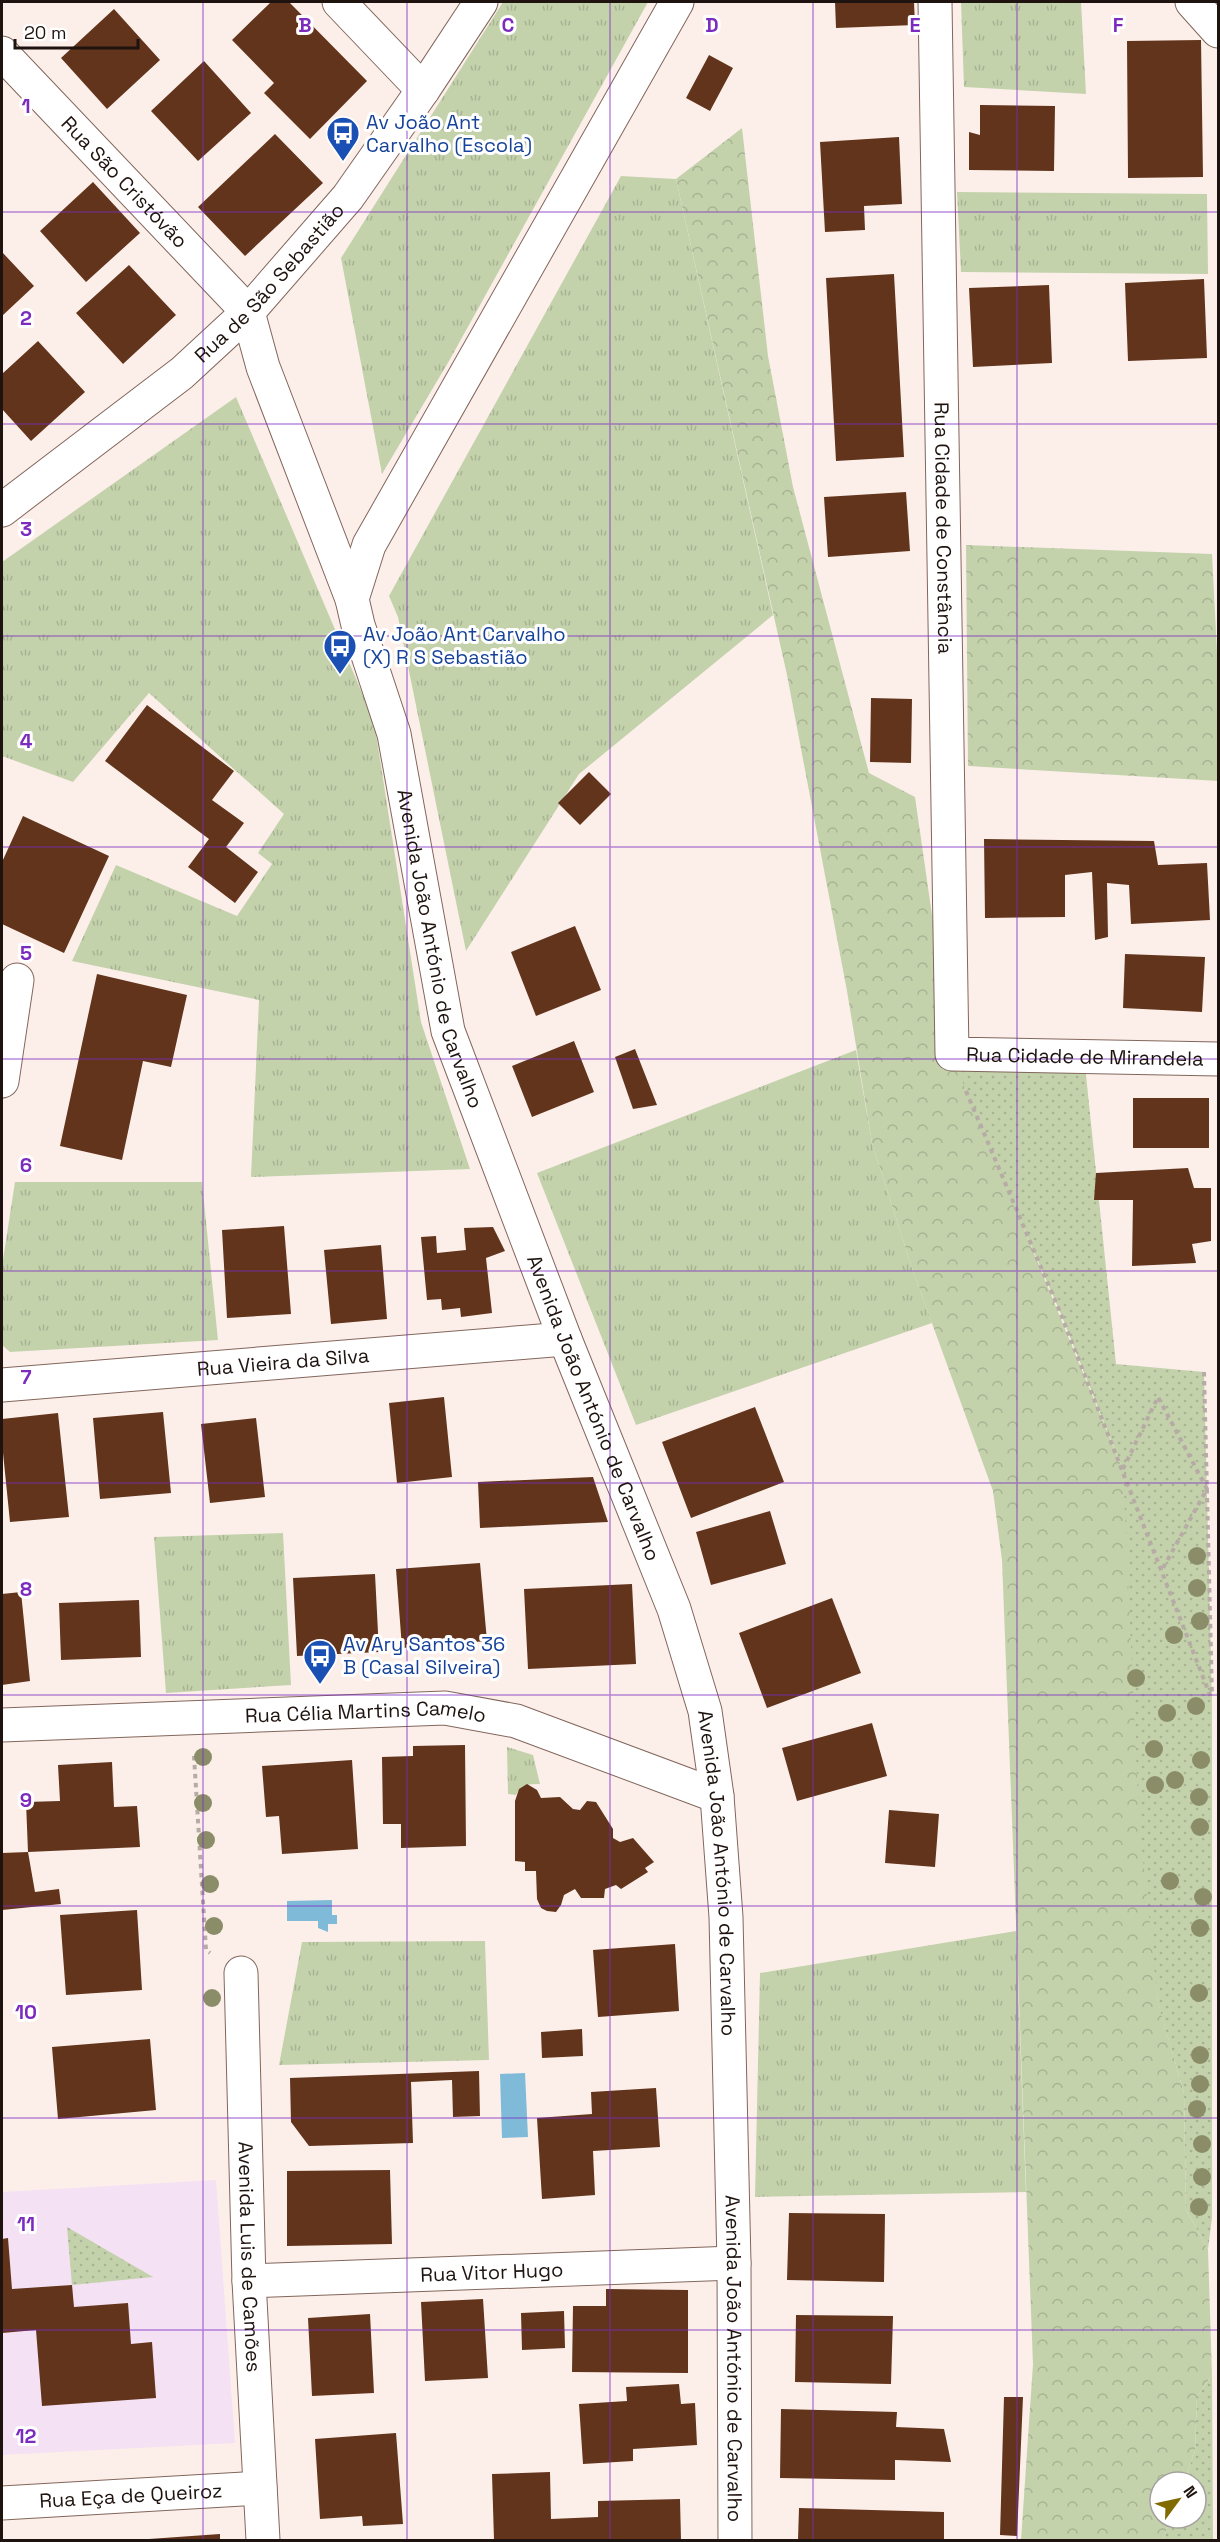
<svg xmlns="http://www.w3.org/2000/svg" width="1220" height="2542" viewBox="0 0 1220 2542" font-family="'Space Grotesk',sans-serif">
	<defs>
		<pattern id="grass-tufts" width="24" height="20" patternUnits="userSpaceOnUse" patternTransform="scale(1.5)"><rect width="24" height="20" fill="#c4d2ac"/><path d="M3 7l-1-3M5 7V3M7 7l1-3M15 17l-1-3M17 17v-4M19 17l1-3" fill="none" stroke="#a8b393"/></pattern>
		<pattern id="forest-crowns" width="20" height="18" patternUnits="userSpaceOnUse" patternTransform="scale(1.5)"><rect width="20" height="18" fill="#c4d2ac"/><path d="M2 6a3 3 0 1 1 6 0M12 15a3 3 0 1 1 6 0" fill="none" stroke="#a8b393"/></pattern>
		<pattern id="park-dots" width="8" height="8" patternUnits="userSpaceOnUse" patternTransform="scale(1.5)"><rect width="8" height="8" fill="#c4d2ac"/><path d="M2 2h.1M6 6h.1" fill="none" stroke="#a8b393" stroke-width="1.8" stroke-linecap="round"/></pattern>
	</defs>
	<rect width="100%" height="100%" fill="#fcefea"/>
	<path fill="#f4e1f3" d="M216,2180L235,2443L2,2455V2192Z"/>
	<path fill="url(#grass-tufts)" d="M503,2H648L449,361L382,474L341,258Z
		M961,2H1081L1086,94L964,87Z
		M621,176L676,179L773,615L579,774L466,951L398,617L389,596Z
		M957,192L1207,194L1208,274L961,272Z
		M236,397L374,721L421,1022L470,1169L251,1177L259,1000L72,961L116,865L237,916L272,864L258,853L284,814L149,693L73,782L2,756V562Z
		M856,1050L872,1143L913,1271L932,1323L636,1425L537,1173Z
		M15,1182H202L218,1340L10,1352L2,1345V1266Z
		M283,1533L291,1685L166,1693L154,1537Z
		M507,1747L533,1755L540,1784C530,1784 521,1784 516,1795L508,1794Z
		M1016,1931L1026,2192L755,2197L760,1973Z
		M485,1941L489,2060L279,2065L302,1942Z"/>
	<path fill="url(#forest-crowns)" d="M742,128L768,356L793,487L869,773L915,797L952,1054L1123,1470L1158,2002L1184,2093L1186,2210L1208,2249L1212,2375L1197,2397L1195,2451L1184,2482H1160V2518H1171L1163,2540H1021L1033,2364L1002,1560L993,1491L913,1271L872,1143L847,991L787,675L676,179Z
		M966,545L1212,554L1218,671V781L968,766Z"/>
	<path fill="url(#park-dots)" d="M952,1054L1084,1056L1116,1364L1204,1372L1212,1700V2218L1208,2249L1186,2210L1184,2093L1158,2003L1139,1820L1123,1470L1060,1312L983,1135Z
		M67,2227L153,2277L72,2285Z
		M1212,2375L1213,2540H1163L1171,2518H1196V2482H1184L1195,2451L1197,2397Z"/>
	<path fill="#7fbbd8" d="M332,1900V1915H337V1924H328V1932L318,1928V1921H287V1901Z
		M525,2073L528,2137L502,2138L500,2074Z"/>
	<path fill="#62341c" d="M271,2H289L367,81L310,139L264,93L274,83L232,40Z
		M835,2H914L915,25L836,28Z
		M114,9L160,60L107,109L61,58Z
		M1201,40L1203,177L1128,178L1127,41Z
		M709,55L733,68L710,111L686,98Z
		M204,61L251,113L198,161L151,111Z
		M980,105L1055,106L1054,171L969,170V132L980,135Z
		M275,134L323,183L245,256L198,207Z
		M899,137L902,204L864,206L865,230L825,232L820,142Z
		M93,182L140,233L86,282L40,231Z
		M2,252L34,286L2,316Z
		M129,265L176,315L123,364L76,313Z
		M894,274L904,457L836,461L826,278Z
		M1204,279L1207,358L1128,361L1125,283Z
		M1049,285L1052,363L973,367L969,288Z
		M38,341L85,392L31,441L2,409V374Z
		M906,492L910,551L828,557L824,497Z
		M871,698L912,699L911,763L870,762Z
		M147,705L234,771L212,800L244,823L226,847L258,872L235,903L188,867L209,839L105,761Z
		M589,772L611,794L580,825L558,803Z
		M23,816L109,856L64,953L2,924V862Z
		M984,839L1154,841L1158,865L1207,863L1210,920L1131,924L1129,885L1107,883L1108,937L1095,940L1092,872L1065,875V917L985,918Z
		M575,926L601,990L536,1016L511,952Z
		M1125,954L1205,957L1202,1012L1123,1008Z
		M97,974L187,995L171,1067L143,1061L122,1160L60,1146Z
		M574,1041L594,1092L532,1117L512,1066Z
		M635,1049L657,1105L633,1109L615,1057Z
		M1133,1098H1209V1148H1133Z
		M1188,1168L1194,1188H1211V1241L1192,1244L1196,1263L1132,1266L1133,1200H1094L1096,1173Z
		M284,1226L291,1314L227,1318L222,1230Z
		M493,1227L505,1251L486,1258L492,1313L461,1317L460,1308L442,1310L441,1299L427,1300L421,1237L436,1236L437,1253L466,1250L464,1228Z
		M381,1245L387,1319L331,1324L324,1250Z
		M444,1397L452,1477L397,1483L389,1403Z
		M755,1407L784,1482L691,1518L662,1442Z
		M163,1412L171,1493L100,1499L93,1418Z
		M58,1413L69,1517L10,1522L2,1443V1419Z
		M256,1418L265,1497L210,1503L201,1424Z
		M593,1477L608,1522L480,1528L478,1482Z
		M770,1511L786,1564L711,1585L696,1532Z
		M480,1563L487,1641L402,1648L396,1569Z
		M375,1574L379,1652L297,1656L293,1578Z
		M632,1584L636,1664L528,1669L524,1589Z
		M21,1592L30,1681L2,1685V1594Z
		M832,1598L861,1673L767,1708L739,1633Z
		M139,1600L141,1657L61,1660L59,1603Z
		M872,1723L887,1776L797,1801L782,1748Z
		M465,1745L466,1846L401,1848V1824H383L382,1757L413,1756V1746Z
		M352,1760L358,1849L282,1854L279,1816L266,1817L262,1766Z
		M112,1762L114,1807L137,1806L140,1847L28,1852L26,1802L60,1801L58,1765Z
		M527,1784L537,1790L541,1798L560,1797L573,1809L580,1810L587,1801L596,1802L613,1829V1838L620,1842L633,1838L654,1862L645,1868L648,1872L621,1889L616,1885L605,1889L604,1898H581L575,1889L564,1895L561,1905L556,1912L547,1911L541,1908L537,1899L536,1871H525V1862L515,1861V1801L519,1789Z
		M889,1810L939,1814L935,1867L885,1863Z
		M28,1852L35,1892L59,1889L61,1904L2,1910V1853Z
		M137,1910L142,1990L66,1995L60,1915Z
		M675,1944L679,2011L598,2017L593,1950Z
		M582,2029L583,2056L542,2058L541,2032Z
		M150,2039L156,2110L58,2119L52,2047Z
		M479,2071L480,2116L453,2117L452,2080L411,2082L413,2143L309,2146L291,2122L290,2078Z
		M656,2088L660,2147L593,2151L595,2195L542,2199L537,2118L592,2114L591,2092Z
		M390,2170L392,2244L287,2246V2171Z
		M789,2213L885,2214L884,2282L787,2280Z
		M8,2238L12,2289L72,2285L74,2307L128,2303L131,2344L152,2342L156,2398L42,2406L36,2330L2,2333V2239Z
		M606,2289L688,2290V2373L572,2372L573,2306H606Z
		M483,2299L488,2378L425,2381L421,2302Z
		M564,2311L565,2348L522,2350L521,2313Z
		M370,2314L374,2393L312,2396L308,2318Z
		M796,2315L893,2316L891,2384L795,2382Z
		M679,2384L681,2404L695,2403L697,2445L633,2449V2461L583,2464L579,2404L627,2401L626,2387Z
		M1004,2397H1023L1017,2536L1000,2535Z
		M781,2409L897,2412L896,2427L944,2429L951,2462L895,2460V2480L780,2478Z
		M396,2433L403,2524L363,2526L362,2516L320,2519L315,2439Z
		M550,2472L551,2519L598,2517V2501L680,2499L681,2540H494L492,2474Z
		M799,2508L944,2512V2540H798Z
		M220,2534V2540H149V2539Z"/>
	<g fill="none" stroke-linecap="round" stroke-linejoin="round">
		<defs>
			<g id="minor">
				<path d="M339,2L423,90"/>
				<path id="s1" d="M935,2L952,1054L1218,1059"/>
				<path d="M1192,2L1218,31"/>
				<path id="s2" d="M2,53L248,312L263,367L352,599L358,625L394,734L448,1031L565,1339L674,1609L705,1711L717,1796L726,1917L734,2263L735,2540"/>
				<path id="s3" d="M2,510L182,373L248,312L348,197L423,90L481,2"/>
				<path d="M352,599L369,545L677,2"/>
				<path d="M2,1081L17,980"/>
				<path id="s4" d="M2,1385L565,1339"/>
				<path id="s5" d="M2,1725L445,1708L516,1721L717,1796"/>
				<path id="s6" d="M241,1973L249,2281L263,2540"/>
				<path id="s7" d="M249,2281L734,2263"/>
				<path id="s8" d="M2,2503L260,2488"/>
			</g>
		</defs>
		<use href="#minor" stroke="#82665c" stroke-width="35"/>
		<path stroke="#b7aba6" stroke-width="4" stroke-dasharray="4.5 4.5" stroke-linecap="butt" d="M966,1091L1060,1312L1212,1700
			M1204,1372L1212,1696
			M1123,1469L1158,1397L1207,1489L1163,1568
			M194,1756L206,1950L210,1953"/>
		<use href="#minor" stroke="#fff" stroke-width="33"/>
	</g>
	<g fill="#8b8d69">
		<circle cx="1197" cy="1556" r="9"/>
		<circle cx="1197" cy="1588" r="9"/>
		<circle cx="1200" cy="1621" r="9"/>
		<circle cx="1174" cy="1635" r="9"/>
		<circle cx="1136" cy="1678" r="9"/>
		<circle cx="1196" cy="1706" r="9"/>
		<circle cx="1167" cy="1713" r="9"/>
		<circle cx="1154" cy="1749" r="9"/>
		<circle cx="203" cy="1757" r="9"/>
		<circle cx="1201" cy="1760" r="9"/>
		<circle cx="1175" cy="1780" r="9"/>
		<circle cx="1155" cy="1785" r="9"/>
		<circle cx="1199" cy="1797" r="9"/>
		<circle cx="203" cy="1803" r="9"/>
		<circle cx="1200" cy="1827" r="9"/>
		<circle cx="206" cy="1840" r="9"/>
		<circle cx="1170" cy="1881" r="9"/>
		<circle cx="210" cy="1884" r="9"/>
		<circle cx="1203" cy="1897" r="9"/>
		<circle cx="214" cy="1926" r="9"/>
		<circle cx="1200" cy="1928" r="9"/>
		<circle cx="1199" cy="1993" r="9"/>
		<circle cx="212" cy="1998" r="9"/>
		<circle cx="1200" cy="2055" r="9"/>
		<circle cx="1200" cy="2084" r="9"/>
		<circle cx="1197" cy="2109" r="9"/>
		<circle cx="1202" cy="2144" r="9"/>
		<circle cx="1202" cy="2177" r="9"/>
		<circle cx="1199" cy="2207" r="9"/>
	</g>
	<path fill="none" stroke="#7b2cbf" stroke-width="1.5" stroke-opacity="0.55" d="M203,2V2540M407,2V2540M610,2V2540M813,2V2540M1017,2V2540M2,212H1218M2,424H1218M2,636H1218M2,847H1218M2,1059H1218M2,1271H1218M2,1483H1218M2,1695H1218M2,1906H1218M2,2118H1218M2,2330H1218"/>
	<defs>
		<symbol id="bus-pin" viewBox="-11 -11 22 30"><path d="M0 17L-7.5 6A9.5 9.5 0 1 1 7.5 6Z" fill="#1a4fb4" stroke="#fff"/><path d="M-5-6H5V4H4V6H2V4H-2V6H-4V4H-5ZM-3.5-4V0h7V-4ZM-3.5 1.2v1.5H-2V1.2ZM2 1.2v1.5H3.5V1.2Z" fill="#fff"/></symbol>
	</defs>
	<g fill-rule="evenodd">
		<use href="#bus-pin" x="324" y="114" width="38" height="52"/>
		<use href="#bus-pin" x="321" y="627" width="38" height="52"/>
		<use href="#bus-pin" x="301" y="1637" width="38" height="52"/>
	</g>
	<g text-anchor="middle" stroke-width="6" stroke-linejoin="round" paint-order="stroke">
		<g font-size="20" fill="#164399" stroke="#fff" text-anchor="start">
			<text x="366" y="129">Av João Ant<tspan x="366" dy="23">Carvalho (Escola)</tspan></text>
			<text x="363" y="641">Av João Ant Carvalho<tspan x="363" dy="23">(X) R S Sebastião</tspan></text>
			<text x="343" y="1651">Av Ary Santos 36<tspan x="343" dy="23">B (Casal Silveira)</tspan></text>
		</g>
		<g font-size="20" fill="#1e130f" stroke="#fff">
			<text dy="7" stroke="none"><textPath href="#s2" startOffset="178">Rua São Cristóvão</textPath></text>
			<text dy="7" stroke="none"><textPath href="#s3" startOffset="352">Rua de São Sebastião</textPath></text>
			<text dy="7" stroke="none"><textPath href="#s1" startOffset="526">Rua Cidade de Constância</textPath></text>
			<text dy="7" stroke="none"><textPath href="#s2" startOffset="1024">Avenida João António de Carvalho</textPath></text>
			<text dy="7" stroke="none"><textPath href="#s1" startOffset="1185">Rua Cidade de Mirandela</textPath></text>
			<text dy="7" stroke="none"><textPath href="#s4" startOffset="282">Rua Vieira da Silva</textPath></text>
			<text dy="7" stroke="none"><textPath href="#s2" startOffset="1510">Avenida João António de Carvalho</textPath></text>
			<text dy="7" stroke="none"><textPath href="#s5" startOffset="364">Rua Célia Martins Camelo</textPath></text>
			<text dy="7" stroke="none"><textPath href="#s2" startOffset="1996">Avenida João António de Carvalho</textPath></text>
			<text dy="7" stroke="none"><textPath href="#s6" startOffset="284">Avenida Luis de Camões</textPath></text>
			<text dy="7" stroke="none"><textPath href="#s7" startOffset="243">Rua Vitor Hugo</textPath></text>
			<text dy="7" stroke="none"><textPath href="#s2" startOffset="2482">Avenida João António de Carvalho</textPath></text>
			<text dy="7" stroke="none"><textPath href="#s8" startOffset="129">Rua Eça de Queiroz</textPath></text>
		</g>
	</g>
	<g font-size="20" text-anchor="middle" font-weight="bold" fill="#7b2cbf" stroke="#fff" stroke-width="6" stroke-linejoin="round" paint-order="stroke">
		<text x="305" y="32">B</text>
		<text x="508" y="32">C</text>
		<text x="712" y="32">D</text>
		<text x="915" y="32">E</text>
		<text x="1118" y="32">F</text>
		<text x="26" y="113">1</text>
		<text x="26" y="325">2</text>
		<text x="26" y="536">3</text>
		<text x="26" y="748">4</text>
		<text x="26" y="960">5</text>
		<text x="26" y="1172">6</text>
		<text x="26" y="1384">7</text>
		<text x="26" y="1596">8</text>
		<text x="26" y="1807">9</text>
		<text x="26" y="2019">10</text>
		<text x="26" y="2231">11</text>
		<text x="26" y="2443">12</text>
	</g>
	<rect width="1220" height="2542" fill="none" stroke="#1e130f" stroke-width="6"/>
	<g transform="translate(1178 2500) rotate(57)"><circle r="28" fill="#ffffff" stroke="#a5a19f" stroke-width="1.5"/>
	<path d="M0-4.5L10 22L0 15L-10 22Z" fill="#806a02"/>
	<text y="-9" font-size="16" font-weight="bold" text-anchor="middle" fill="#1e130f">N</text>
	</g>
	<path d="M15 39v9h123v-9" fill="none" stroke="#1e130f" stroke-width="3"/>
	<text x="24" y="39" font-size="18" fill="#1e130f" stroke="#ffffff" stroke-width="4.5" paint-order="stroke">20 m</text>
</svg>
